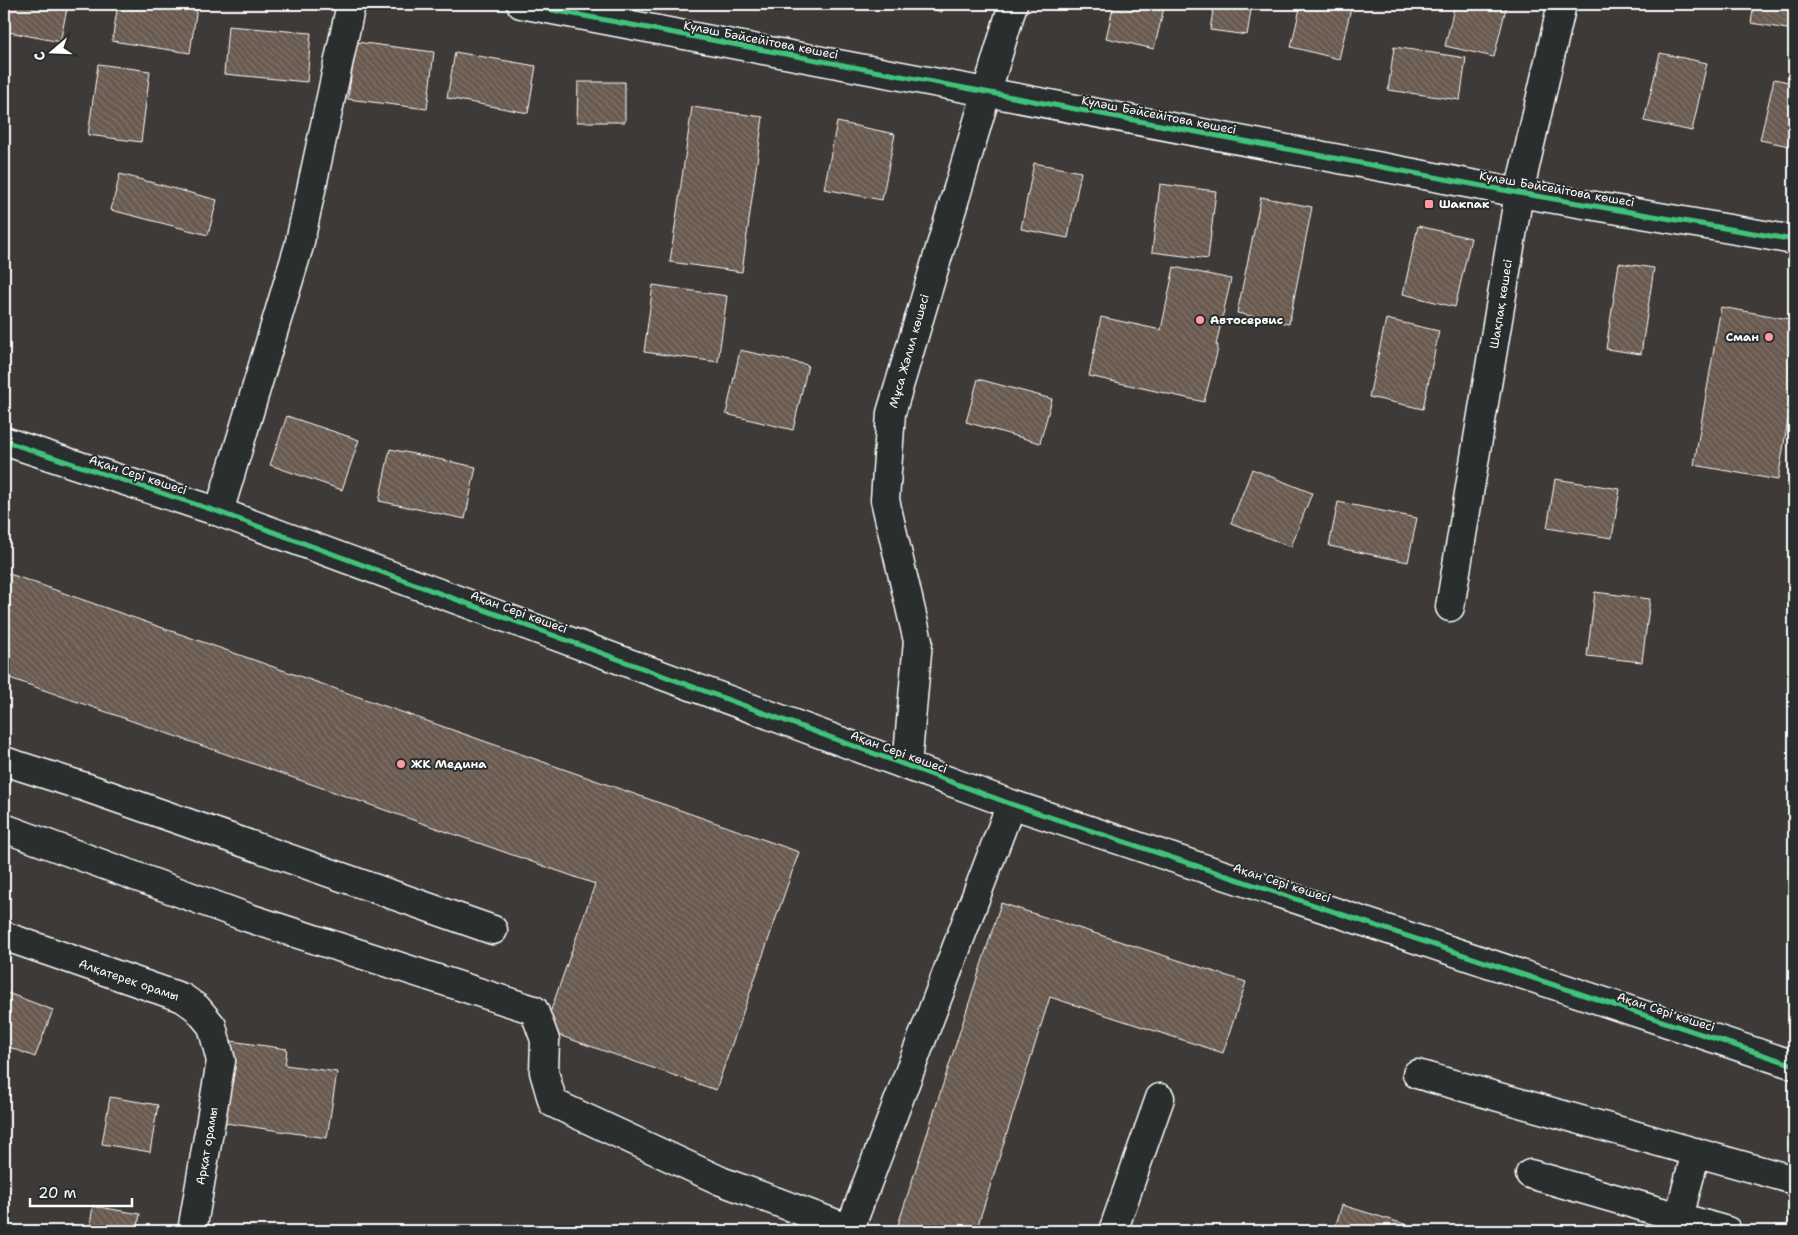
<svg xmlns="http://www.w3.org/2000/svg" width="1798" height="1235" viewBox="0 0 1798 1235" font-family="'Shantell Sans',sans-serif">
	<defs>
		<pattern id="building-back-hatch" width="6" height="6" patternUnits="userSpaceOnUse" patternTransform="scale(1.25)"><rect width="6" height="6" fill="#695a50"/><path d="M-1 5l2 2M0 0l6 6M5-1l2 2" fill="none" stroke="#80736a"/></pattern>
	</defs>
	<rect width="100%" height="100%" fill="#3d3a38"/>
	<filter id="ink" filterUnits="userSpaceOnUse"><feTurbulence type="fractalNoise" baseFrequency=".02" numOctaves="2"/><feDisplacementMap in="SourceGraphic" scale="10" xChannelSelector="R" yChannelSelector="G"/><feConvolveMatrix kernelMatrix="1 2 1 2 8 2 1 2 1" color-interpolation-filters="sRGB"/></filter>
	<g filter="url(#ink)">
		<path fill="url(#building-back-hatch)" stroke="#fff" d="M4,4H68L60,42L4,31Z
			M118,4H174L197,7L190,53L112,41Z
			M914,4H944L942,12Z
			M1114,4H1145L1164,8L1154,49L1106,38Z
			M1170,4H1185V7Z
			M1214,4H1252L1247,35L1210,30Z
			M1301,4H1352L1339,59L1291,47Z
			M1455,4H1507L1494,57L1445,46Z
			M1754,4H1794L1793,30L1751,23Z
			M228,26L311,33L307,82L224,74Z
			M356,42L434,52L427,109L348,99Z
			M1394,47L1466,58L1460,100L1388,90Z
			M455,52L536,66L528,113L447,98Z
			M1660,53L1707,63L1692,131L1644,121Z
			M98,64L150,71L141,142L88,135Z
			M1774,79L1794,83V147L1760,140Z
			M578,82H625V122H577Z
			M692,107L763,117L742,272L670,262Z
			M837,122L895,134L882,200L824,189Z
			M1034,163L1081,172L1068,238L1021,229Z
			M120,174L217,200L208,235L111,210Z
			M1160,184L1216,191L1208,259L1152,252Z
			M1261,197L1312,207L1289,324L1237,313Z
			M1418,226L1471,238L1455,307L1403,294Z
			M1619,263L1654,268L1641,354L1606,349Z
			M1174,267L1231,279L1216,345H1218L1217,353L1204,402L1089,376L1101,317L1161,330Z
			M653,285L727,296L718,362L644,352Z
			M1721,307L1794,320V383L1778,480L1694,465Z
			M1386,319L1439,331L1423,409L1369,397Z
			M740,350L808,365L793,430L726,414Z
			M978,379L1052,399L1040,443L966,422Z
			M287,416L359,440L342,490L270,465Z
			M390,449L476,467L465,519L379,501Z
			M1252,469L1312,493L1291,547L1231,523Z
			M1555,479L1620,489L1612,538L1547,528Z
			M1338,502L1417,518L1408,562L1329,546Z
			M4,572L799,852L716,1090L544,1030L595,884L4,676Z
			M1595,592L1650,599L1642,662L1587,656Z
			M1001,903L1246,982L1223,1053L1050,997L976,1231H896Z
			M5,992L53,1010L35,1057L4,1045Z
			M231,1041L287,1049L285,1065L337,1072L327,1138L219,1122Z
			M110,1097L158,1105L150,1152L102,1144Z
			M1342,1205L1411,1226L1409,1231H1334Z
			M93,1206L140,1214L137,1231H89Z
			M230,1227L258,1231H229Z"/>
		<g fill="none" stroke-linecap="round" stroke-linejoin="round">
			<defs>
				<path id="minor" d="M521,4L1519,193L1794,240
					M4,441L219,512L1011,804L1794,1065
					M219,512L299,246L351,4
					M1450,607L1519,193L1562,4
					M4,761L85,787L493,930
					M907,766L918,641L885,500L891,413L1013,4
					M4,828L249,918L534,1010L545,1040L544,1072L553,1103L721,1181L850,1229
					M4,936L183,998L197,1008L212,1026L221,1061L192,1231
					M1417,1074L1794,1180
					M1530,1174L1727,1231
					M1679,1217L1696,1152
					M849,1231L1011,804
					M1113,1231L1160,1098"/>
			</defs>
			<use href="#minor" stroke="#fff" stroke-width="31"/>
			<use href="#minor" stroke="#2a2d2e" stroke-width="28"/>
			<defs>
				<path id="cycleway" d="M521,4L1519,193L1794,240
					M4,441L219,512L1011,804L1794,1065"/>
			</defs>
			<use href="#cycleway" stroke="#2a2d2e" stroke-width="8"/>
			<use href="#cycleway" stroke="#40c37c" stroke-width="5"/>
		</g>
	</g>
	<g fill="#ff9aa2" stroke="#2a2d2e" stroke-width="2">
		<rect x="1424" y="199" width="10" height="10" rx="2.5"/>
		<circle cx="1200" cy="320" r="5"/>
		<circle cx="1769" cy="337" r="5"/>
		<circle cx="401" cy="764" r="5"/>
	</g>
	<g text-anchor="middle" stroke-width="4" stroke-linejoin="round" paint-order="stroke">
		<g font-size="12" fill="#fff" stroke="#2a2d2e">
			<text transform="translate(761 40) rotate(11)" y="4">Күләш Бәйсейітова көшесі</text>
			<text transform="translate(1159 115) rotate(11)" y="4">Күләш Бәйсейітова көшесі</text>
			<text transform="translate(1557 189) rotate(10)" y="4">Күләш Бәйсейітова көшесі</text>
			<text transform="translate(1501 304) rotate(-81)" y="4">Шақпақ көшесі</text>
			<text transform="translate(909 351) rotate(-74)" y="4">Мұса Жәлил көшесі</text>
			<text transform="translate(138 475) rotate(18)" y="4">Ақан Сері көшесі</text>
			<text transform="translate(519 612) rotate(20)" y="4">Ақан Сері көшесі</text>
			<text transform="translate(899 752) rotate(20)" y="4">Ақан Сері көшесі</text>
			<text transform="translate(1282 883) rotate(18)" y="4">Ақан Сері көшесі</text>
			<text transform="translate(129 980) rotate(19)" y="4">Алқатерек орамы</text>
			<text transform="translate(1666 1012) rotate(18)" y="4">Ақан Сері көшесі</text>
			<text transform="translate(207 1146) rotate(-80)" y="4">Арқат орамы</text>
		</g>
		<g font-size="12" font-weight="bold" fill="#fff" stroke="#2a2d2e" text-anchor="start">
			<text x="1439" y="208">Шакпак</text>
			<text x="1210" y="324">Автосервис</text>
			<text x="1759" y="341" text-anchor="end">Сман</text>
			<text x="411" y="768">ЖК Медина</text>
		</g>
	</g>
	<rect width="1798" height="1235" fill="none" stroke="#2a2d2e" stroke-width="20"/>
	<rect x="10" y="10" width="1778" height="1215" fill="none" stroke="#fff" stroke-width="2" filter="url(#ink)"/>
	<g transform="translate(52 52) rotate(251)" stroke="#2a2d2e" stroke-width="4" paint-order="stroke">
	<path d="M0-4L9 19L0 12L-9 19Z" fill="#ffffff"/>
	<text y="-8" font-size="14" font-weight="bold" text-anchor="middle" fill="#ffffff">С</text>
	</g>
	<path d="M30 1198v8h102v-8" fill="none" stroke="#ffffff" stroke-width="2.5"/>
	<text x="38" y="1198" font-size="15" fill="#ffffff" stroke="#2a2d2e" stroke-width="4" paint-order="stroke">20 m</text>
</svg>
